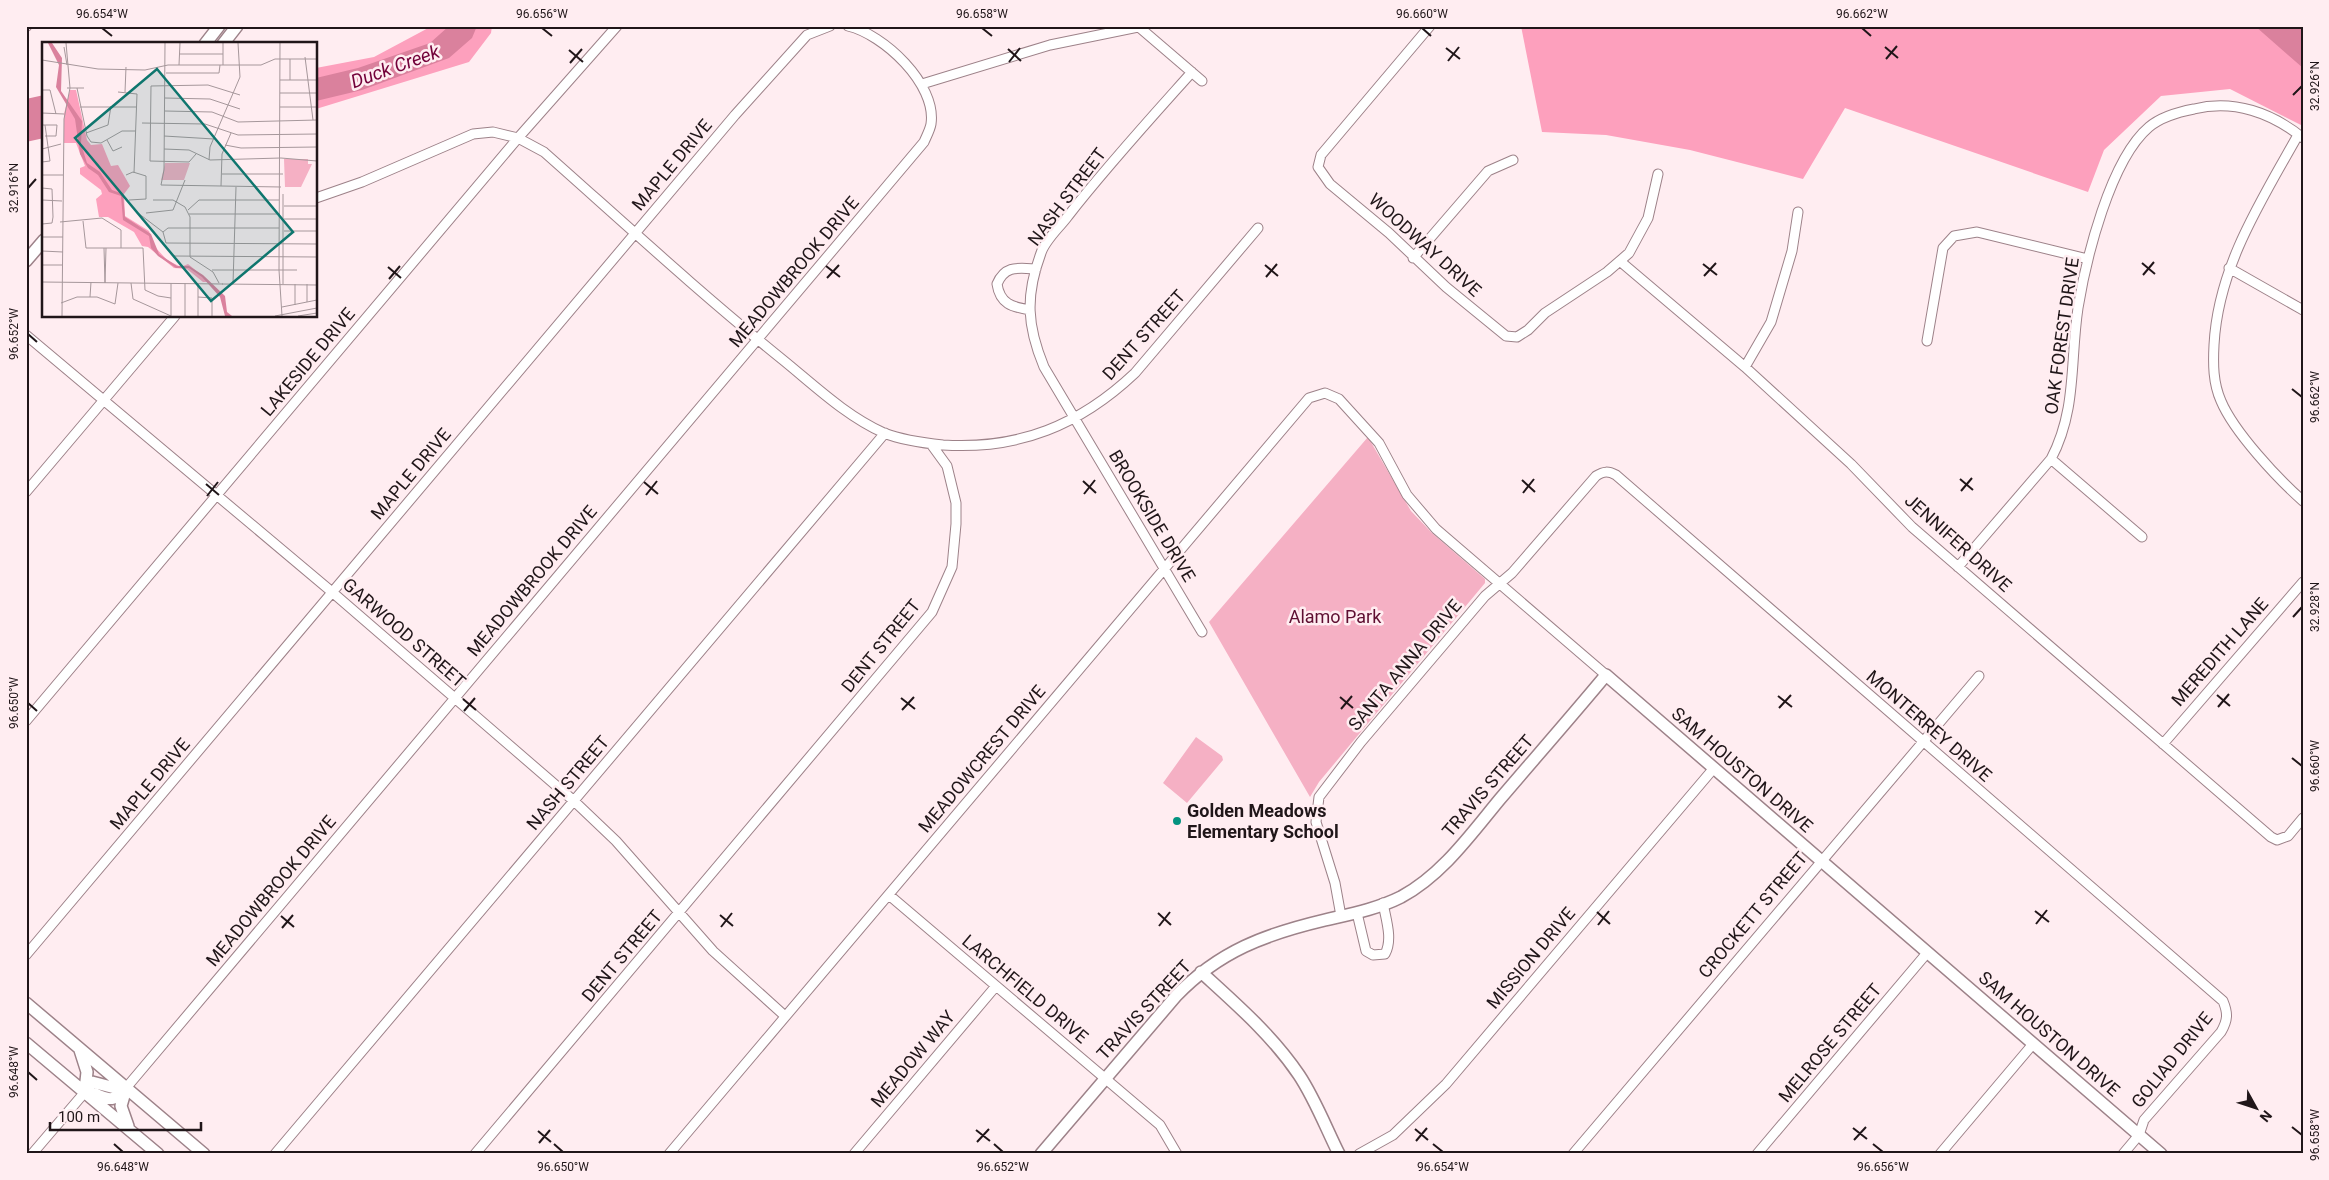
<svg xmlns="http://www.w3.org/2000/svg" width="2329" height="1180" viewBox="0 0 2329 1180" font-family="Roboto,sans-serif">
	<rect width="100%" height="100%" fill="#ffedf1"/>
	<path fill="#f5b0c4" d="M1368,437L1411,511L1432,533L1485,579V583L1319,782L1310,797L1209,622Z
		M1196,737L1222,756L1223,760L1187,803L1163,783Z"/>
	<path fill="#fda0bd" d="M432,26H492L491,33L469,62L316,109V68L374,57Z
		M1521,26H2303V126L2230,89L2161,96L2104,150L2088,192L1845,108L1803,179L1690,150L1606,135L1542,132Z"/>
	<path fill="#da819d" d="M449,26H477L472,38L449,58L362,90L316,101V78L358,68L430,43Z
		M2255,26H2303V68Z
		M44,95V138L26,142V99Z"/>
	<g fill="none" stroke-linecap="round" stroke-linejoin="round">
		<defs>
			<path id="street" d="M26,26H27
				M1430,26L1321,155L1318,167L1330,184L1389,233L1446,287L1506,336L1517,337L1528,330L1545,313L1607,272L1629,253L1648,218L1658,174
				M1139,27L1202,81
				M1192,72C1150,119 1107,166 1068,216C1060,227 1045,240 1041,253C1025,296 1027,326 1044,367L1202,632
				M922,84L1050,45L1143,26
				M2298,135C2261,201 2218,267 2214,345C2213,364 2213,383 2221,401C2234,432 2278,479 2303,501
				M316,198L362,182L473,134L493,132L518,138L544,152C623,222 701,294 783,360C815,386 846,416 884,433C902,440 923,443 943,445C1019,450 1080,425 1135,373L1258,228
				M1413,258L1488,171L1513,160
				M1621,262L1745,367L1851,464L1912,527L2271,837L2277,840L2288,836L2303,818
				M2229,268L2303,310
				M1030,310C1012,307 1000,304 997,284C1005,265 1018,268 1036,269
				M26,335L332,592L574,801L616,841L713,951L785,1016
				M1927,341L1943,248L1954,236L1977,232L2088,259
				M1745,367L1771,322L1792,251L1798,212
				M2051,459L2142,537
				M26,492L175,316
				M1958,567L2051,459C2077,410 2070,361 2078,308C2086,259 2110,160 2149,127C2161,117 2178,112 2194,109C2234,99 2272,113 2303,138
				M26,721L518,138L617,26
				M2163,744L2303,582
				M889,895L1160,1125L1177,1154
				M1357,913L1366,951L1373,955L1385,954C1393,939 1386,920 1383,903
				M1341,916L1335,883L1316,822L1319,797L1361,742L1485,596L1512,573L1596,476C1604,471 1608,471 1616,475L2223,1001C2228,1013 2228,1020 2221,1032L2144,1120L2139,1135L2123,1154
				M26,955L735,115L807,35L830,26
				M126,1088L924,142C926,137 930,130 931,124C937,84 883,34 848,26
				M32,1154L85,1092
				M275,1154L885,433
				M475,1154L932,612L952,567L956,524V503L947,466L931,444
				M669,1154L1309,398L1325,393L1339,399L1379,443L1407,495L1436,529L1606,675
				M854,1154L996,986
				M1359,1154L1393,1135L1446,1084L1714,768
				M1573,1154L1979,676
				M1757,1154L1927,953
				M1940,1154L2033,1044"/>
			<path id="secondary" d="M205,44L219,26
				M223,44L237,26
				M26,261L44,240
				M1201,972C1236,1004 1272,1035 1299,1075C1315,1099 1326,1128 1339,1154
				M26,1003L204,1154
				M26,1043L158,1154
				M80,1050L87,1072L85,1090
				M85,1092L92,1082L115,1088H126
				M125,1092L121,1106L128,1126
				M95,1094C110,1101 115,1101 126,1088
				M1041,1154L1176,996C1219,951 1266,934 1325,920C1351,914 1377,909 1401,897C1442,875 1471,834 1500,799C1535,758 1571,717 1606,675L2161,1154"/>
		</defs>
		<use href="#street" stroke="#9d8289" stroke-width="11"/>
		<use href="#secondary" stroke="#9d8289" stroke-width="14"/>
		<use href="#street" stroke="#fff" stroke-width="9"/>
		<use href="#secondary" stroke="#fff" stroke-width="11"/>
	</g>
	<path fill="none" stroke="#201619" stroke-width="2" d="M102,28L112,36M542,28L552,36M982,28L992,36M1422,28L1431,36M1862,28L1871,36M1885,47L1898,58M1446,48L1460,59M1008,49L1021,61M569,50L583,62M1886,59L1897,46M1448,61L1459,47M1009,62L1020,48M570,63L582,49M2293,95L2302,86M28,188L36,179M2142,263L2155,274M1703,264L1717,275M1265,265L1278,276M826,266L840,277M388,267L401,278M2143,275L2154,262M1704,276L1716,263M1266,277L1277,264M827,278L839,265M389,279L400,266M28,334L37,342M2292,389L2302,397M1960,479L1973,490M1522,480L1535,492M1083,481L1096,493M644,482L658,494M206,484L219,495M1961,491L1972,478M1523,493L1534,479M1084,494L1095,480M646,495L657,481M207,496L218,482M2293,617L2302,607M2217,695L2230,706M1778,696L1792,707M1340,697L1353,708M901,698L915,709M463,699L476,710M28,703L37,711M2218,707L2229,694M1779,708L1791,695M1341,709L1352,696M902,710L914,697M464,711L475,698M2292,758L2302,766M2035,911L2049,922M1597,912L1610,924M1158,913L1171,925M720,915L733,926M281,916L294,927M2036,924L2047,910M1598,925L1609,911M1159,926L1170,912M721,927L732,913M282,928L293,915M28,1072L37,1080M2292,1127L2302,1135M1853,1128L1867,1139M1415,1129L1428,1140M976,1130L990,1141M538,1131L551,1142M1854,1140L1866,1127M1416,1141L1427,1128M977,1142L989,1129M539,1143L550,1130M114,1144L123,1152M554,1144L563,1152M994,1144L1003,1152M1433,1144L1443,1152M1873,1144L1883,1152"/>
	<circle fill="#049380" stroke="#ffedf1" stroke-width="2" cx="1177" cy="821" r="5"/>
	<g text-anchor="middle" stroke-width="5" stroke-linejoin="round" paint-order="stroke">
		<g font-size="18" fill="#201619" stroke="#ffedf1">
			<text transform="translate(672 165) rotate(-50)" y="6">MAPLE DRIVE</text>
			<text transform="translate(1067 197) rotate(-53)" y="6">NASH STREET</text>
			<text transform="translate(1425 245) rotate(42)" y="6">WOODWAY DRIVE</text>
			<text transform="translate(794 272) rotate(-50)" y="6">MEADOWBROOK DRIVE</text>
			<text transform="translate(1144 335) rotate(-48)" y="6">DENT STREET</text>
			<text transform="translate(2062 336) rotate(-82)" y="6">OAK FOREST DRIVE</text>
			<text transform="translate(308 362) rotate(-50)" y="6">LAKESIDE DRIVE</text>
			<text transform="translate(411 474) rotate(-50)" y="6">MAPLE DRIVE</text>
			<text transform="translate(1152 516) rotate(59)" y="6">BROOKSIDE DRIVE</text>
			<text transform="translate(1958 543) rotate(42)" y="6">JENNIFER DRIVE</text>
			<text transform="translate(532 581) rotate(-50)" y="6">MEADOWBROOK DRIVE</text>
			<text transform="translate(404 633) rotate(41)" y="6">GARWOOD STREET</text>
			<text transform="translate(881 646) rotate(-51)" y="6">DENT STREET</text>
			<text transform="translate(2220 652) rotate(-49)" y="6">MEREDITH LANE</text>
			<text transform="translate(1405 665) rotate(-50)" y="6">SANTA ANNA DRIVE</text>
			<text transform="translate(1929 726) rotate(41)" y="6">MONTERREY DRIVE</text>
			<text transform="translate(982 759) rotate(-50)" y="6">MEADOWCREST DRIVE</text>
			<text transform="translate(1742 770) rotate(41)" y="6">SAM HOUSTON DRIVE</text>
			<text transform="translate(568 783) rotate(-50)" y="6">NASH STREET</text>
			<text transform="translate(150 784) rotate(-50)" y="6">MAPLE DRIVE</text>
			<text transform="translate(1488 786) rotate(-49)" y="6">TRAVIS STREET</text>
			<text transform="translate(271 891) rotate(-50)" y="6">MEADOWBROOK DRIVE</text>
			<text transform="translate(1753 915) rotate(-50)" y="6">CROCKETT STREET</text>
			<text transform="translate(622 956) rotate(-50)" y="6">DENT STREET</text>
			<text transform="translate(1531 958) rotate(-50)" y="6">MISSION DRIVE</text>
			<text transform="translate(1025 989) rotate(40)" y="6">LARCHFIELD DRIVE</text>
			<text transform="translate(1144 1010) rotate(-47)" y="6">TRAVIS STREET</text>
			<text transform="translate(2049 1034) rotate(41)" y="6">SAM HOUSTON DRIVE</text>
			<text transform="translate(1830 1043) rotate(-50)" y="6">MELROSE STREET</text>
			<text transform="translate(913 1059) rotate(-50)" y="6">MEADOW WAY</text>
			<text transform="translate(2172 1060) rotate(-51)" y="6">GOLIAD DRIVE</text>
		</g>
		<g font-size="18" fill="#5e0e31" stroke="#ffedf1">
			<text x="1335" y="623">Alamo Park</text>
		</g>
		<g font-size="18" font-weight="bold" fill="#201619" stroke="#ffedf1" text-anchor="start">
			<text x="1187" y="817">Golden Meadows<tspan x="1187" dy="21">Elementary School</tspan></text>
		</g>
		<g font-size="19" font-style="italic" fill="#73023a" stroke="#ffedf1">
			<text transform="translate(395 66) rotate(-20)" y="7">Duck Creek</text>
		</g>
	</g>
	<g transform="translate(42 42)">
		<rect width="275" height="275" fill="#ffedf1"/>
		<path d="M242,117H266V122H270L259,145H243ZM123,121H148L142,138H119Z" fill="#f5b0c4"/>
		<path d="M28,48H34L45,98L49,103L60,102L69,124L76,123L88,144L82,152L83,174L107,189L113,205L125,218L139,225L146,222L168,240H161L145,227L132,226L106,205L100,204L92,190L66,175H57L54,157L60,152L59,148L38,132V126L43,124L34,101H22V72Z" fill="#fda0bd"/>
		<path d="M6,1H10L20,16L19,49L40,79L39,102L45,121L58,130L70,148L81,152L83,175L109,192L117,212L135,224H147L161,233L183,254L185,270L190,274H183L178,255L160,235L147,226H134L116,214L109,206L107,194L81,178L79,154L67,150L56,133L46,126L38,112L33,77L14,45L17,23Z" fill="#da819d"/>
		<path fill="none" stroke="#a6979b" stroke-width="1" d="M123,1L122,128L119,143L239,145M181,1V23M238,1L237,228L240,274M22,5L25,23M138,12H181M263,15L271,78M0,18L56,27L103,28L126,23H219L233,17H275M137,23L138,1M124,31H177L178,23M238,38H275M248,38V17M25,46H42M35,46L45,94L49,100L59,101L80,89H94M0,48H8L14,72M76,50L95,52L92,131M83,50L84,25M238,51H275M123,56L168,57L198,67M38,65H94M238,65H275M123,69L170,70L196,80L275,78M0,71L22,72M100,81L163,82L196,93L275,92M0,83H15L14,94H3M44,91L66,83L69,64M122,94L172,97M65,98L71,109L80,105M183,103L199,106L275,105M0,107L19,102M122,107L147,108L168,118L239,116L275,119M154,112L147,120L108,119L109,44L166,43L198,53M167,118L168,105L198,35L196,1M0,120L8,119L3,83M180,132H241M0,133H21M84,133L91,130L104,134V157L87,158M179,144L180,112L189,91M0,146L10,147L11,175L10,181L0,182M0,158L20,159M111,158H131L143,165L148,175V215L171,230L177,241M242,164H275M92,168L121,190M146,168L157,158H237M104,171L131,168L143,138M147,172H238M242,177H275M41,179L44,206H101L103,248L116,254L129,256M18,180L60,176L79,188V206M242,189H275M121,190L124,201L275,202M121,190L126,186H237M0,195H21M62,206L63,241M0,209L21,210M131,214L275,215M0,223H21M170,228H255M0,240L181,242M63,241L64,206M89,241L91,257L129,274M143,241V274M156,242V274M180,242L275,243M191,242L194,145M241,242V152M253,242V263M48,255L49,240M156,255L170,256V274M265,260V242M19,261L35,255H55L73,262L76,241M240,265L275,258M20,274L22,77L28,46L24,1M129,274V241M233,274L275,266M256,274L275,271"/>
		<path fill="#0f766e" fill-opacity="0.15" stroke="#0f766e" stroke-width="2.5" d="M115,27L251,190L169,259L33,96Z"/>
		<rect width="275" height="275" fill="none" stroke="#201619" stroke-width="2.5"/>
	</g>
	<rect width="2329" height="1180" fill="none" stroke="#ffedf1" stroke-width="55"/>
	<g transform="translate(2256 1108) rotate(130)" stroke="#ffedf1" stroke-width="4" paint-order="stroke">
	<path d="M0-4L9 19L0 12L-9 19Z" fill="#201619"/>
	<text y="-8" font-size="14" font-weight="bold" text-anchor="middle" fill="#201619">N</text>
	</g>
	<path d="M50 1122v8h151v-8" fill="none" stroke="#201619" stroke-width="2.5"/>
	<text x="58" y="1122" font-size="15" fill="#201619" stroke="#ffedf1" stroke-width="4" paint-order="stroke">100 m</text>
	<rect x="28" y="28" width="2274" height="1124" fill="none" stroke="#201619" stroke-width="2"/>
	<g font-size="12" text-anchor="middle" fill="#201619">
		<text x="102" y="18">96.654°W</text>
		<text x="542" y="18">96.656°W</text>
		<text x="982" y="18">96.658°W</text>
		<text x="1422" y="18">96.660°W</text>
		<text x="1862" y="18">96.662°W</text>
		<text transform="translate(2315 86) rotate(-90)" y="4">32.926°N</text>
		<text transform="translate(14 188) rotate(-90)" y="4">32.916°N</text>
		<text transform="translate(14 334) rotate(-90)" y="4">96.652°W</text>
		<text transform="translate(2315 397) rotate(-90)" y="4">96.662°W</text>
		<text transform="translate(2315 607) rotate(-90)" y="4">32.928°N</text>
		<text transform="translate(14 703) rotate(-90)" y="4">96.650°W</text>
		<text transform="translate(2315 766) rotate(-90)" y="4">96.660°W</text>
		<text transform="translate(14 1072) rotate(-90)" y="4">96.648°W</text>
		<text transform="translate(2315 1135) rotate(-90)" y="4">96.658°W</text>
		<text x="123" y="1171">96.648°W</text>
		<text x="563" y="1171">96.650°W</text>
		<text x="1003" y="1171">96.652°W</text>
		<text x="1443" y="1171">96.654°W</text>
		<text x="1883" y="1171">96.656°W</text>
	</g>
</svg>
